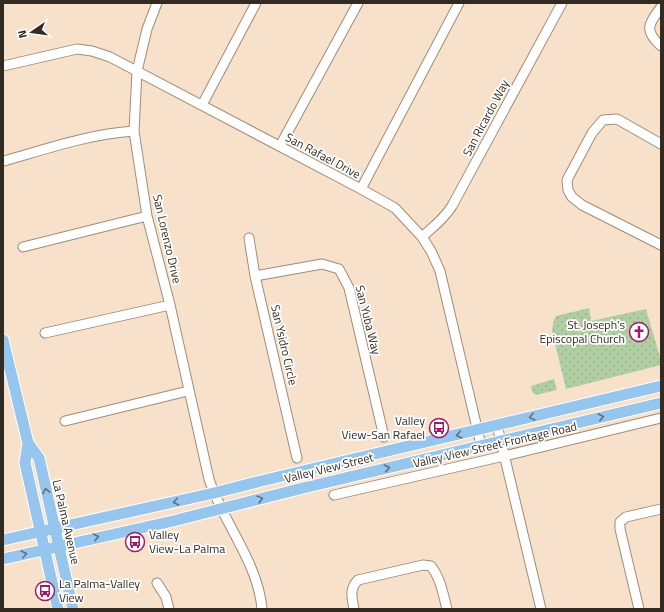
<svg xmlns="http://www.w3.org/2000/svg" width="664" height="612" viewBox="0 0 664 612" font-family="'Titillium Web',sans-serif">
	<defs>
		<pattern id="green-dots" width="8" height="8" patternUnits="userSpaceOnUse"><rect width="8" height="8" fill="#b1cea3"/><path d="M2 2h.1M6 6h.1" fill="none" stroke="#99b18c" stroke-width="1.8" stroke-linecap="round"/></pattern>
	</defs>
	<rect width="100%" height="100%" fill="#f7e1cb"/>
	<path fill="url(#green-dots)" d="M589,308L591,321L646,309L660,357H661V365L566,389L552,331L553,323L556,316Z
		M554,379L557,390L536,395L532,392L531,386Z"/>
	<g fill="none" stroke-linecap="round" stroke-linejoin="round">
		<defs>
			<path id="minor" d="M157,3L147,29L137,71L134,131L147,216L170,305L209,479C223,523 258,562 262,609
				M661,7C649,24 643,30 661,46
				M3,66L77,49L92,51L110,57L361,189L395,208L422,237L431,251L440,271L481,445
				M202,105L256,3
				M661,144L617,119L603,120L592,133L567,180L568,190L572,197L582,205L661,245
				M280,146L358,3
				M4,161C46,149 89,134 134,131
				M361,189L459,3
				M422,237C433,227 444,219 452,206L562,3
				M249,238L255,276L297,458
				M23,247L147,216
				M255,276L322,264L339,269L349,288L384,437
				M45,333L170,305
				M65,421L188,391
				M497,425L541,609
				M334,495L504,456L661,418
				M157,583L166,597L169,609
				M354,609C352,598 349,589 358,580L423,565L431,566C441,579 443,594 447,609
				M639,609L620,529V522L626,517L661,509"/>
			<path id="major" d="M3,340L28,443L39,458L73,609
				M28,443L25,463L58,609
				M3,540L214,493L261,481L661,386
				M3,559L173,521L303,488L661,403"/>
		</defs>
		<use href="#minor" stroke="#a18c77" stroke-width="11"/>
		<use href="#major" stroke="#fff" stroke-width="13"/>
		<use href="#minor" stroke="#fff" stroke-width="9"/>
		<use href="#major" stroke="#96c5ed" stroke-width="11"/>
	</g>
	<defs><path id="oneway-chevron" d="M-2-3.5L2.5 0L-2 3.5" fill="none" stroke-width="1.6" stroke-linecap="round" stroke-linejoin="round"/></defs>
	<g stroke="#60707d">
		<use href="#oneway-chevron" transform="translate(532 417) rotate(166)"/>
		<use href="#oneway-chevron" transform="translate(601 417) rotate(-13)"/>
		<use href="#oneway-chevron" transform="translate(459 435) rotate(167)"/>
		<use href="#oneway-chevron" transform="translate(387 468) rotate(-13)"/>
		<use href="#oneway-chevron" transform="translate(46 491) rotate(-102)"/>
		<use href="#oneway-chevron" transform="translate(260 499) rotate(-15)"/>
		<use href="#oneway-chevron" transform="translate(176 502) rotate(168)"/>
		<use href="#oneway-chevron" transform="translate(96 537) rotate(-13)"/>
		<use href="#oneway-chevron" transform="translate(24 554) rotate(-14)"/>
	</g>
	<defs>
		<symbol id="church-ring" viewBox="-11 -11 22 22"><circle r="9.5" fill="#fff" stroke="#a21b67" stroke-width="1.5"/><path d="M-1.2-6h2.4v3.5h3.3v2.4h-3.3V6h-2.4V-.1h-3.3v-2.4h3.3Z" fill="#a21b67"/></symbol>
		<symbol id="bus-ring" viewBox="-11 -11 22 22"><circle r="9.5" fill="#fff" stroke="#a21b67" stroke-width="1.5"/><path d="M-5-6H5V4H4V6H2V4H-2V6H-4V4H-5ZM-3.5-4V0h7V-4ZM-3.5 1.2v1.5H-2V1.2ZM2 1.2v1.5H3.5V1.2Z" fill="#a21b67"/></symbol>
	</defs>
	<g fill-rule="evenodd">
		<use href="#church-ring" x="628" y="321" width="22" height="22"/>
		<use href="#bus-ring" x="428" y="417" width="22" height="22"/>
		<use href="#bus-ring" x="124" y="531" width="22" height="22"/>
		<use href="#bus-ring" x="34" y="580" width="22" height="22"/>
	</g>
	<g text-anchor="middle" stroke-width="3.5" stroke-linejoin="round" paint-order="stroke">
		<g font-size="12" fill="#332b22" stroke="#fff">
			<text transform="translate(486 118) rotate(-62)" y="4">San Ricardo Way</text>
			<text transform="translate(323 156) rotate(28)" y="4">San Rafael Drive</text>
			<text transform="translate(167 239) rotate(77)" y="4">San Lorenzo Drive</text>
			<text transform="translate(368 320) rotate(76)" y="4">San Yuba Way</text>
			<text transform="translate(284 345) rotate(77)" y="4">San Ysidro Circle</text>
			<text transform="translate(495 445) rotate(-13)" y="4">Valley View Street Frontage Road</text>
			<text transform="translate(329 468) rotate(-14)" y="4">Valley View Street</text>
			<text transform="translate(66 522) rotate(77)" y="4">La Palma Avenue</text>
		</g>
		<g font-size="12" fill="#332b22" stroke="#fff" text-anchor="end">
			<text x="625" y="329">St. Joseph's<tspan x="625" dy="14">Episcopal Church</tspan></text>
			<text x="425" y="425">Valley<tspan x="425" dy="14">View-San Rafael</tspan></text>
			<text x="149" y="539" text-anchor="start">Valley<tspan x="149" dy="14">View-La Palma</tspan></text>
			<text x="59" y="588" text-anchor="start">La Palma-Valley<tspan x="59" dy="14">View</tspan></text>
		</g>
	</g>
	<rect width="664" height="612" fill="none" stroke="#332b22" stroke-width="8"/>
	<g transform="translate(32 32) rotate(257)" stroke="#ffffff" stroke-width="3" paint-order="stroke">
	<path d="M0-3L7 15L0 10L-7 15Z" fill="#332b22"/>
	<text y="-6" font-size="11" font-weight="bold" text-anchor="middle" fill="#332b22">N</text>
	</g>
</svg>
